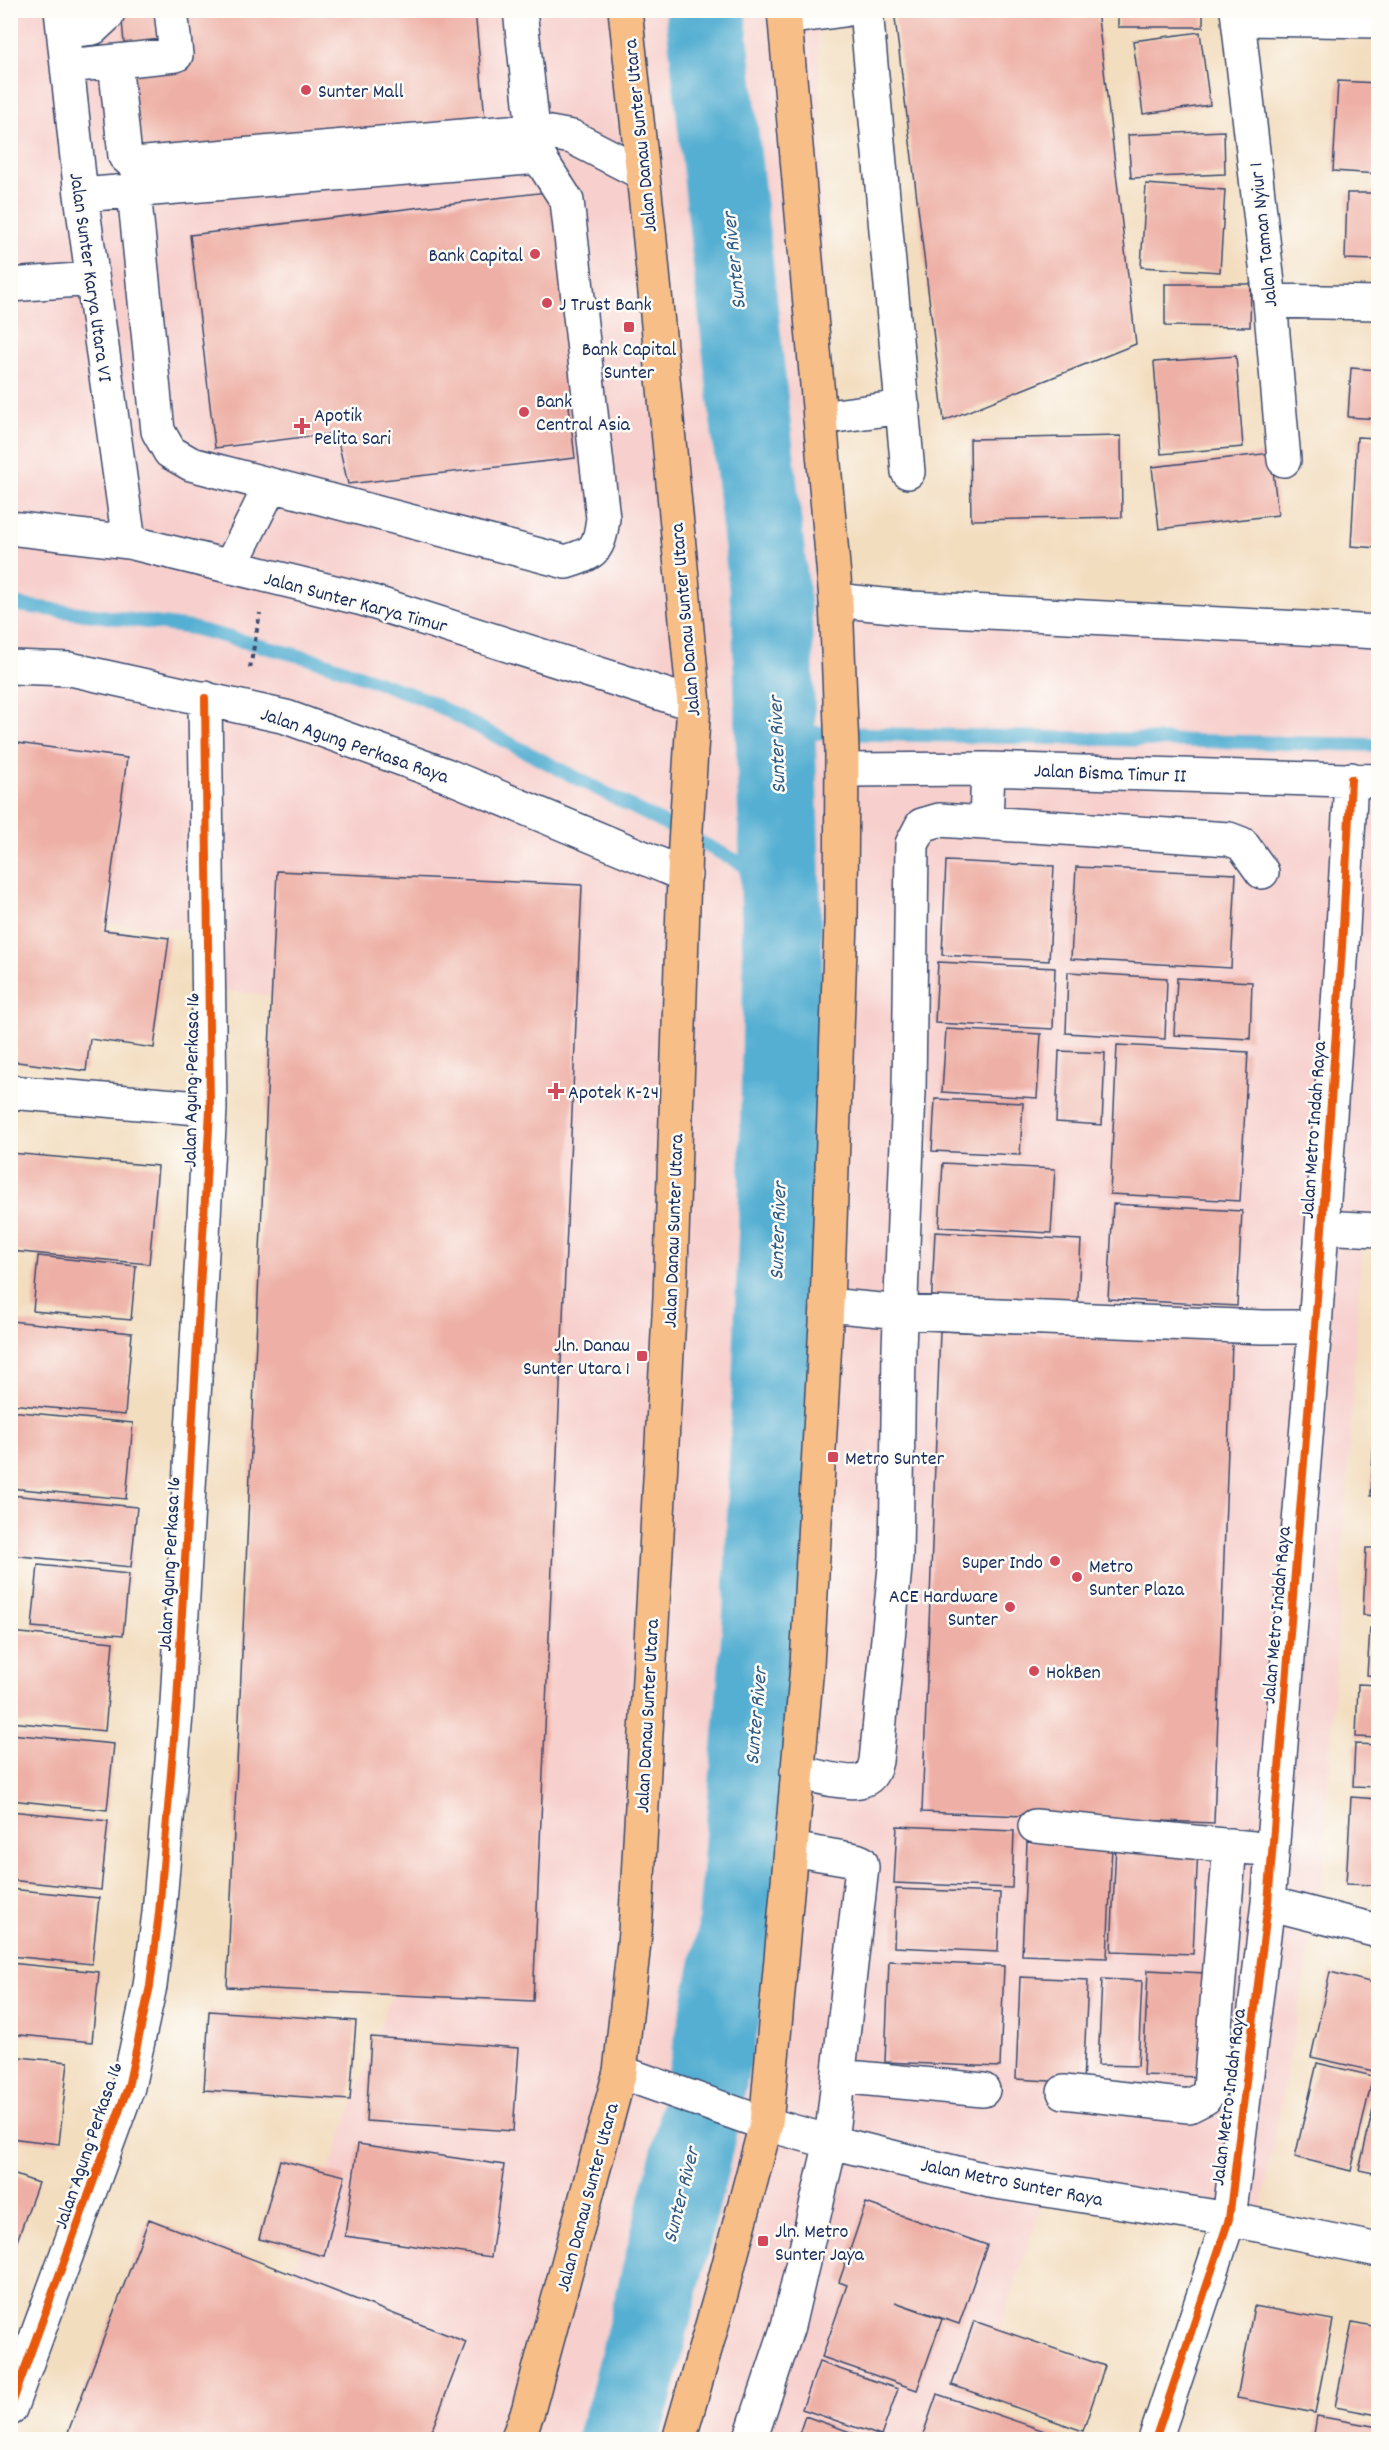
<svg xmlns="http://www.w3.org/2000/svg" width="1389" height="2450" viewBox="0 0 1389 2450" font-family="Dekko,sans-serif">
	<rect width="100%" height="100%" fill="#fdfcf7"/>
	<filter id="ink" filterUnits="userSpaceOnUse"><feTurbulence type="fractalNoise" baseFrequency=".0167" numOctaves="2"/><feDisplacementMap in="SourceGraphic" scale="12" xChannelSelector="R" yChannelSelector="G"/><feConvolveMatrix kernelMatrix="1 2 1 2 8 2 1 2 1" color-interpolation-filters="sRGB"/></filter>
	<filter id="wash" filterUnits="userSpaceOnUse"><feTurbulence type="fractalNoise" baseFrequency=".008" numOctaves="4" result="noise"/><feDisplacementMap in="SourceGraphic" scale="24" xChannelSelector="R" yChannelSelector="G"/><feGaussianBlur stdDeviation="1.35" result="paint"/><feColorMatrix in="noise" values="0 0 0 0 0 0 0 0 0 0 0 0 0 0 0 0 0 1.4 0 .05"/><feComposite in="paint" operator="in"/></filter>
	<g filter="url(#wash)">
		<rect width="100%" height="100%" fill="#f3ddbf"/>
		<path fill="#f7d0cd" d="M10,11H817L836,599L1378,632V1215L1364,1214L1322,1883L1257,2233L1048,2186L962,2439H234L404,1960L451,1014L216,990L205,931L11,915Z"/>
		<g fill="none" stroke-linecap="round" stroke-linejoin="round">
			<path stroke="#55afd2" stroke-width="14" d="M10,604L192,628L323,662L424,699L779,883
				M777,732L1378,745"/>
			<path stroke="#55afd2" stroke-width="80" d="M617,2440L628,2408L690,2160L737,1935L763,1613L778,1233L783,976L772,617L705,10"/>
		</g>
		<g id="blocks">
			<path fill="#eeb0a6" d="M121,10H475L485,119L134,153Z
				M894,10H1097L1136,344L944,421Z
				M1118,10H1203V27H1118Z
				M1200,32L1210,105L1143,114L1133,41Z
				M1338,81L1378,83V174L1333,171Z
				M1224,131L1225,174L1131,178L1128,135Z
				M1146,184L1225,190L1220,272L1141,267Z
				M555,191L580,404L569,406L575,458L348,484L336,433L215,448L190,235Z
				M1347,193H1378V260L1345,259Z
				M1165,284H1251L1250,327L1165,326Z
				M1236,356L1243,447L1161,454L1154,362Z
				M1351,368L1378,370V419L1348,417Z
				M1121,436L1122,517L971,520L970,439Z
				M1357,437L1378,438V548L1351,546Z
				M1271,453L1278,515L1159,529L1152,467Z
				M10,742L127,758L104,930L169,938L154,1048L90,1039L86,1071L10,1061Z
				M946,861L1054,866L1049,961L942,955Z
				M1076,867L1236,874L1231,968L1071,959Z
				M277,871L582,885L533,2001L227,1987Z
				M938,962L1055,968L1053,1029L935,1023Z
				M1068,972L1167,978L1165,1039L1066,1033Z
				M1177,978L1252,982L1250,1039L1174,1035Z
				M946,1029L1041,1034L1037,1098L942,1092Z
				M1117,1045L1248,1052L1240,1201L1110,1194Z
				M1059,1051L1105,1053L1102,1125L1056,1122Z
				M935,1099L1023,1103L1020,1155L932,1151Z
				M10,1153L158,1166L149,1264L10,1251Z
				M943,1163L1055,1169L1051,1233L939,1227Z
				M1113,1204L1242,1211L1237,1306L1108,1299Z
				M935,1232L1081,1240L1077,1317L931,1310Z
				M38,1256L136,1266L131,1320L33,1311Z
				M10,1321L132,1333L125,1415L10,1404Z
				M940,1331L1232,1342L1214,1823L922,1812Z
				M10,1411L133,1423L126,1499L10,1488Z
				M1374,1432H1378V1496H1371Z
				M10,1495L137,1507L131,1567L10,1555Z
				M1366,1548H1378V1616L1363,1615Z
				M38,1565L129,1574L123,1635L32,1627Z
				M1370,1628H1378V1676L1367,1675Z
				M10,1632L113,1642L105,1731L10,1722Z
				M1358,1684L1378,1685V1738L1356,1737Z
				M10,1734L114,1744L107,1810L10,1800Z
				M1355,1744L1378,1745V1787L1353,1786Z
				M1351,1797L1378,1799V1885L1346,1884Z
				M10,1811L108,1821L101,1890L10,1880Z
				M897,1826L1014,1831L1012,1888L894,1883Z
				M1027,1842L1112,1846L1107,1958L1022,1955Z
				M1116,1844L1198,1848L1193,1954L1111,1951Z
				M10,1889L99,1898L92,1964L10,1956Z
				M896,1889L1000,1893L998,1952L894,1947Z
				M889,1961L1004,1966L1000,2067L885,2062Z
				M10,1963L99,1972L92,2042L10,2034Z
				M1148,1970L1204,1973L1199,2077L1143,2075Z
				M1330,1972L1378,1984V2072L1311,2057Z
				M1020,1977L1088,1980L1083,2083L1016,2079Z
				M1102,1979L1142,1981L1138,2066L1098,2065Z
				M209,2011L356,2021L350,2100L204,2090Z
				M371,2037L519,2048L513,2131L366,2121Z
				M10,2056L68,2062L59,2144L10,2138Z
				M1317,2063L1373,2076L1351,2171L1295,2157Z
				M1378,2088V2174L1359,2170Z
				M358,2144L504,2165L491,2257L345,2236Z
				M280,2160L345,2176L324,2256L259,2239Z
				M10,2173L38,2183L13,2252L10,2251Z
				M866,2203L987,2245L959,2324L895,2302L942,2319L917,2390L822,2357L847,2285L839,2282Z
				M149,2219L466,2342L428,2440H65Z
				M1254,2306L1333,2320L1315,2413L1237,2398Z
				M974,2321L1105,2366L1083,2431L952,2385Z
				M1352,2322L1378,2327V2415L1335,2407Z
				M819,2362L898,2389L881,2436L802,2409Z
				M937,2394L1068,2439V2440H921Z
				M805,2416L870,2439V2440H797Z
				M1317,2416L1378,2427V2440H1313Z"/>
		</g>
	</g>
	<g filter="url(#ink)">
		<use href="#blocks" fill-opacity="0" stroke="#3b496d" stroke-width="1.5"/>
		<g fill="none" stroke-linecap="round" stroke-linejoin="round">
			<defs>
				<path id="minor" d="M61,10L81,195L129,542
					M520,10L533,130
					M866,10L908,472
					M1237,10L1270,301L1284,460
					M785,18L844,10
					M1238,19L1378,21
					M64,31L93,28L107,15V10
					M115,62L125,156L134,164L533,130L572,137L642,173
					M67,66L176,55L171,10
					M81,195L539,157L567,201L603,518C599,550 595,553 566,562L191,464L170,452L158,431L134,191
					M10,285L92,279
					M1270,301L1378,303
					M820,418L903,407
					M10,528L129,542L363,599L694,704
					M230,567L271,485
					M836,600L911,608L1378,632
					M10,667L70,669L286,717L446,775L685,875
					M842,770L988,769L1378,781
					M986,822L988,769
					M10,1092L210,1109
					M1322,1227L1378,1230
					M827,1305L902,1312L1262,1327H1315
					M797,1772C813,1775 848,1786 863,1780C872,1777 874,1769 876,1761L896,1557L899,1349L909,1092L912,844L922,825L939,820L1229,839L1242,844L1262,872
					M1035,1826L1253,1848
					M1268,1903L1378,1931
					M620,2072L766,2124L831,2142L990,2181L1229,2219L1378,2250
					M839,2076L983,2090
					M1064,2092L1189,2106L1205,2098L1210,2088L1230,1845
					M10,2409L128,2087L150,1986L159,1913L177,1703L210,1109L205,698
					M750,2440L788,2326L831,2142L862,1867L861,1862L856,1860L791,1849
					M1155,2440L1229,2219L1268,1903L1315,1327L1342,947L1351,779"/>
				<path id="major" d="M517,2440L528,2411L620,2072L635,1933L670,1297L685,845L694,704L649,230L625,10
					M679,2440L721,2294L766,2124L791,1849L807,1665L827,1305L841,922L842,750L836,600L784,10"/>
			</defs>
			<use href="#minor" stroke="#3b496d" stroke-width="36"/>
			<use href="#major" stroke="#3b496d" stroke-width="36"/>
			<path stroke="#3b496d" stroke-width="4" stroke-dasharray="4.5 4.5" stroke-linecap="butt" d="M250,668L260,613"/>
			<use href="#minor" stroke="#fff" stroke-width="33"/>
			<use href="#major" stroke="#f7be88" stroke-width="33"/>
			<defs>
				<path id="cycleway" d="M10,2409L128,2087L150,1986L159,1913L177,1703L210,1109L205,698
					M1155,2440L1229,2219L1268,1903L1315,1327L1342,947L1351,779"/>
			</defs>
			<use href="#cycleway" stroke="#fdfcf7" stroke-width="11"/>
			<use href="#cycleway" stroke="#e8590c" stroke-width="8"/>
		</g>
	</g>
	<g fill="#d1495b" stroke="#fdfcf7" stroke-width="2">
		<circle cx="306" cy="90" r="6"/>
		<circle cx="535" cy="254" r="6"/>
		<circle cx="547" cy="303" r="6"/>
		<rect x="623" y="321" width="12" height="12" rx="3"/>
		<circle cx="524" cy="412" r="6"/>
		<path d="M299 417h6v6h6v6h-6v6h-6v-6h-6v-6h6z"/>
		<path d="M553 1082h6v6h6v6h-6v6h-6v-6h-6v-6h6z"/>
		<rect x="636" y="1350" width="12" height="12" rx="3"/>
		<rect x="827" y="1451" width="12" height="12" rx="3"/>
		<circle cx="1055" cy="1561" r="6"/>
		<circle cx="1077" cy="1577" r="6"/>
		<circle cx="1010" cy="1607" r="6"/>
		<circle cx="1034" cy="1671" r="6"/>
		<rect x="757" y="2235" width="12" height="12" rx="3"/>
	</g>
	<g text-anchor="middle" stroke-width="5" stroke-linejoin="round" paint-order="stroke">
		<g font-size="20" fill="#1b2f5e" stroke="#fdfcf7" text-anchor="start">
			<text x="318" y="97">Sunter Mall</text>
			<text x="523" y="261" text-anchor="end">Bank Capital</text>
			<text x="559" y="310">J Trust Bank</text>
			<text x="629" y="355" text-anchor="middle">Bank Capital<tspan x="629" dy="23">Sunter</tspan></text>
			<text x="536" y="407">Bank<tspan x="536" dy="23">Central Asia</tspan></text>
			<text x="314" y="421">Apotik<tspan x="314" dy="23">Pelita Sari</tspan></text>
			<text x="568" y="1098">Apotek K-24</text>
			<text x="630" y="1351" text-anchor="end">Jln. Danau<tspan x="630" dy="23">Sunter Utara 1</tspan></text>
			<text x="845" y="1464">Metro Sunter</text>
			<text x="1043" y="1568" text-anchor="end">Super Indo</text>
			<text x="1089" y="1572">Metro<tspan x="1089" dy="23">Sunter Plaza</tspan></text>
			<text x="998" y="1602" text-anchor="end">ACE Hardware<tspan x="998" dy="23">Sunter</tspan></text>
			<text x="1046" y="1678">HokBen</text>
			<text x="775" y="2237">Jln. Metro<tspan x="775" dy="23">Sunter Jaya</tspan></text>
		</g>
		<g font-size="20" fill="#1b2f5e" stroke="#fdfcf7">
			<text transform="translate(639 136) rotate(-96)" y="7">Jalan Danau Sunter Utara</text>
			<text transform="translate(1262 235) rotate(-96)" y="7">Jalan Taman Nyiur 1</text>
			<text transform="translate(92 277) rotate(82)" y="7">Jalan Sunter Karya Utara VI</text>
			<text transform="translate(356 601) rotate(15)" y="7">Jalan Sunter Karya Timur</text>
			<text transform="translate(684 620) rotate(-95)" y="7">Jalan Danau Sunter Utara</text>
			<text transform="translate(355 744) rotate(19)" y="7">Jalan Agung Perkasa Raya</text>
			<text transform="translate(1110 772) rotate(2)" y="7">Jalan Bisma Timur II</text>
			<text transform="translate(190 1080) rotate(-89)" y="7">Jalan Agung Perkasa 16</text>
			<text transform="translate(1312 1130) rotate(-86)" y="7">Jalan Metro Indah Raya</text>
			<text transform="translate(672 1231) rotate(-88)" y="7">Jalan Danau Sunter Utara</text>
			<text transform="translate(168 1564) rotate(-87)" y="7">Jalan Agung Perkasa 16</text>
			<text transform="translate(1275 1615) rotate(-85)" y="7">Jalan Metro Indah Raya</text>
			<text transform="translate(646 1716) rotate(-87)" y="7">Jalan Danau Sunter Utara</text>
			<text transform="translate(1227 2097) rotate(-83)" y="7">Jalan Metro Indah Raya</text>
			<text transform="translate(87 2145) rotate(-71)" y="7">Jalan Agung Perkasa 16</text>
			<text transform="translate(1012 2181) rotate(11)" y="7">Jalan Metro Sunter Raya</text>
			<text transform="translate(586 2197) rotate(-75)" y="7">Jalan Danau Sunter Utara</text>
		</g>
		<g font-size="21" font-style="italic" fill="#2f5c87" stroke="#fdfcf7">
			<text transform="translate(733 261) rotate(-96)" y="7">Sunter River</text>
			<text transform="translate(776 745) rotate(-92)" y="7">Sunter River</text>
			<text transform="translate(777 1231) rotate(-88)" y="7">Sunter River</text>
			<text transform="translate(755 1716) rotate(-85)" y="7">Sunter River</text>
			<text transform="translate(680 2195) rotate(-76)" y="7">Sunter River</text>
		</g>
	</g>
	<rect width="1389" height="2450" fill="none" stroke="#fdfcf7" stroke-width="36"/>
</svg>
